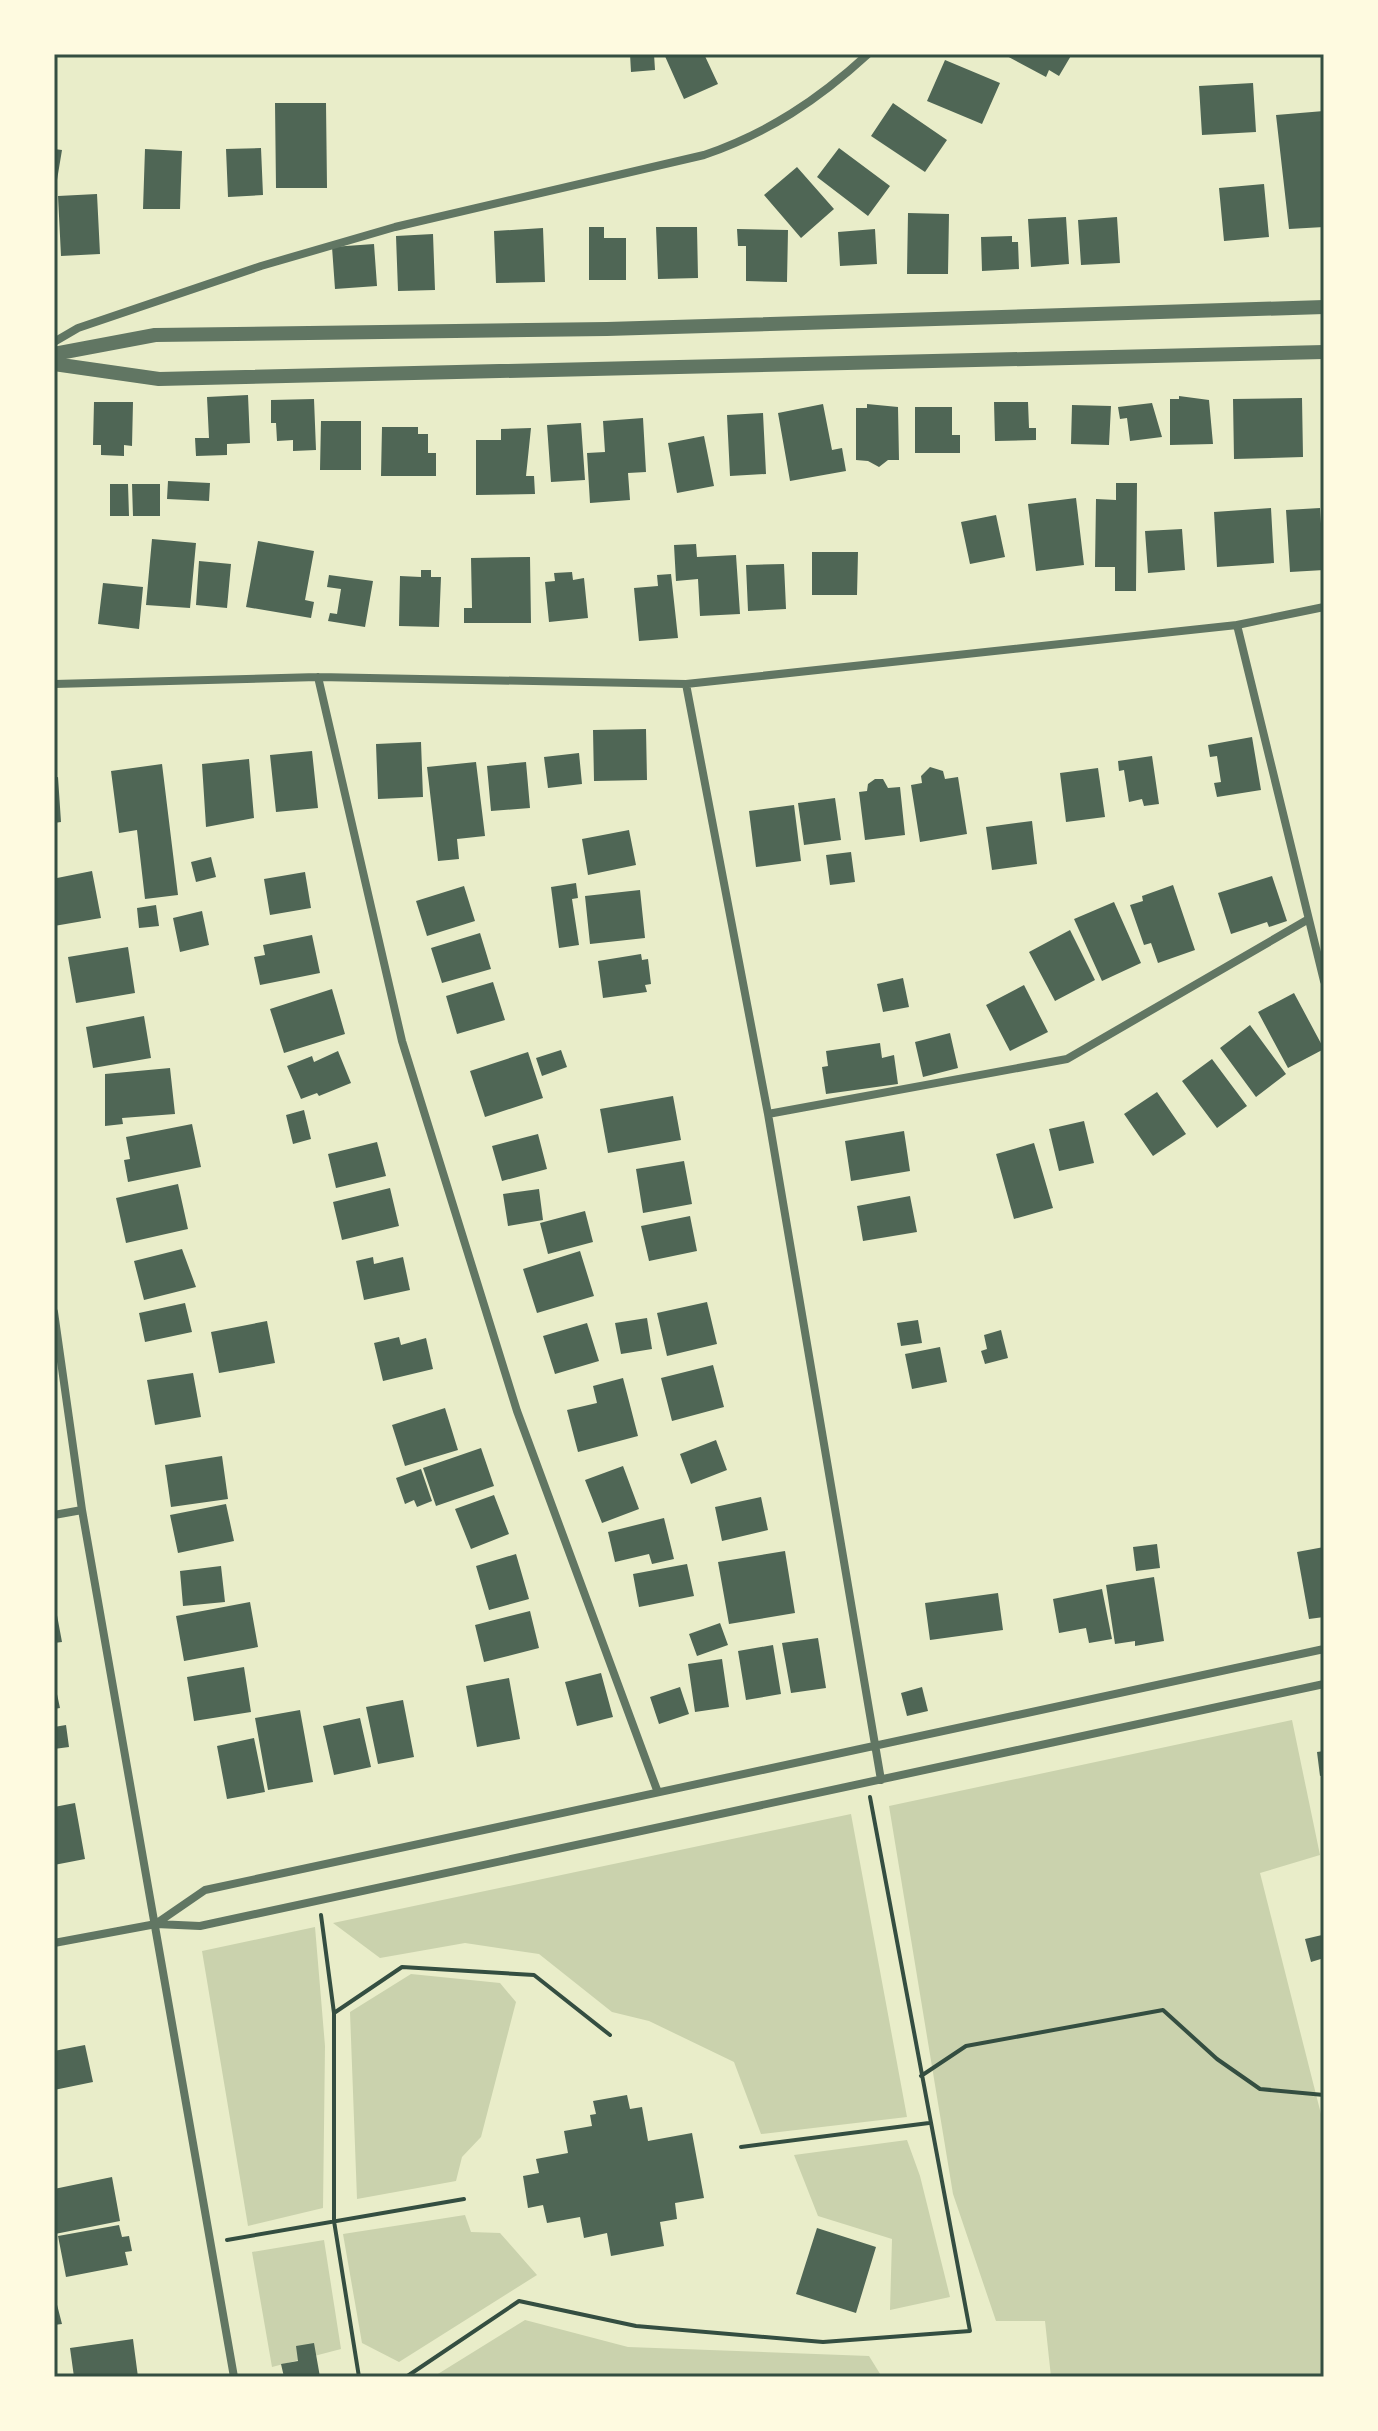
<svg xmlns="http://www.w3.org/2000/svg" width="1378" height="2431" viewBox="0 0 1378 2431" font-family="Bitter,serif">
	<rect width="100%" height="100%" fill="#e9edc9"/>
	<path fill="#cad2ad" d="M1292,1720L1320,1855L1260,1873L1324,2126V2377H1051L1045,2321H996L953,2194L889,1806Z
		M851,1814L907,2117L761,2134L734,2062L649,2021L612,2012L539,1954L465,1943L380,1958L333,1923Z
		M315,1927L325,2046L323,2208L248,2226L202,1951Z
		M411,1974L500,1983L516,2002L481,2137L462,2157L456,2181L357,2199L350,2012Z
		M907,2140L920,2176L950,2297L890,2310L892,2239L818,2216L794,2155Z
		M465,2215L471,2232L500,2233L537,2275L399,2362L362,2343L343,2234Z
		M324,2240L341,2349L272,2367L252,2252Z
		M525,2320L628,2347L869,2356L882,2377H433Z"/>
	<path fill="#4f6655" d="M630,54H654L655,70L631,72Z
		M664,54H704L718,84L684,99Z
		M1003,54H1072L1059,76L1049,70L1046,77Z
		M945,60L1000,83L982,124L927,101Z
		M1253,83L1256,132L1202,135L1199,86Z
		M275,103H326L327,188H276Z
		M893,103L947,140L925,172L871,136Z
		M1324,111V227L1289,229L1276,115Z
		M261,148L263,195L228,197L226,149Z
		M839,148L890,186L868,216L817,177Z
		M54,149L62,150L56,186H54Z
		M145,149L182,151L180,209H143Z
		M797,167L834,209L801,238L764,195Z
		M1264,184L1269,237L1224,241L1219,188Z
		M97,194L100,254L61,256L58,196Z
		M908,213L949,214L948,274H907Z
		M1066,217L1069,264L1031,267L1028,219Z
		M1117,217L1120,263L1081,265L1078,220Z
		M589,227H604V238H626V280H589Z
		M656,227H697L698,278L658,279Z
		M543,228L545,282L496,283L494,231Z
		M737,229L788,230L787,282L746,281V246H738Z
		M875,229L877,264L840,266L838,232Z
		M433,234L435,290L398,291L396,236Z
		M1012,236V242H1018L1019,269L982,271L981,237Z
		M374,244L377,286L335,289L332,247Z
		M248,395L250,443L227,444V455L196,456L195,438H209L207,397Z
		M1179,396L1209,400L1213,444L1170,445V399H1179Z
		M1302,398L1303,457L1234,459L1233,399Z
		M314,399L316,450L293,451V440L277,441L276,423H271V400Z
		M94,402H133L132,446L124,445V456L101,455V445H93Z
		M994,402H1028L1029,428H1036V440L995,441Z
		M1152,403L1162,437L1130,441L1127,418L1120,419L1118,407Z
		M823,404L832,450L842,448L846,471L790,481L778,413Z
		M867,404L898,407L899,460H888L879,467L868,461L856,460V408H867Z
		M1072,405L1111,406L1109,445L1071,444Z
		M915,407H952V435H960V453H915Z
		M763,413L766,474L730,476L727,415Z
		M643,418L646,472L628,473L630,500L590,503L587,453L605,452L603,421Z
		M321,421H361V470H320Z
		M581,423L585,480L551,482L547,425Z
		M382,427H418V434H428V453H436V476H381Z
		M531,428L526,476H534L535,494L476,495V440H501V429Z
		M704,436L714,486L677,493L668,443Z
		M168,481L210,483L209,501L167,499Z
		M1116,483H1137L1136,591H1115V567H1095L1096,499L1116,500Z
		M110,484H128L129,516H110Z
		M132,484H160V516H133Z
		M1076,498L1084,565L1036,571L1028,504Z
		M1271,508L1274,563L1217,567L1214,512Z
		M1320,508L1324,570L1290,572L1286,510Z
		M996,515L1005,557L970,564L961,522Z
		M1182,529L1185,570L1148,573L1145,531Z
		M152,539L196,543L190,608L146,605Z
		M258,541L314,551L305,600L314,602L311,618L246,607Z
		M696,544L697,557L736,555L740,614L700,616L698,579L676,581L674,545Z
		M812,552H858L857,595H812Z
		M530,557L531,623H464V608H472L471,558Z
		M199,561L231,564L227,608L196,605Z
		M784,564L786,609L748,611L746,565Z
		M421,570H431V577H441L439,627L399,626L400,576L421,577Z
		M572,572L573,580L584,578L588,618L549,622L545,582L555,581L554,573Z
		M671,574L678,638L639,641L634,588L658,586L657,575Z
		M329,575L373,581L365,627L328,621L330,613L337,614L341,589L327,587Z
		M103,583L143,587L139,629L98,624Z
		M646,729L647,780L594,781L593,730Z
		M1252,737L1261,790L1217,797L1214,783L1221,782L1217,756L1210,757L1208,745Z
		M421,742L423,797L378,799L376,744Z
		M312,751L318,808L276,812L270,755Z
		M579,753L582,784L548,788L544,757Z
		M1152,756L1159,804L1144,806L1142,799L1129,802L1124,770L1119,771L1118,761Z
		M249,759L254,818L206,827L202,764Z
		M476,762L485,836L457,839L459,859L438,861L427,767Z
		M526,762L530,808L491,811L487,766Z
		M162,764L178,895L145,899L137,830L119,833L111,771Z
		M930,767L943,771L945,779L958,777L967,834L920,842L911,785L922,783L921,776Z
		M1098,768L1105,817L1066,822L1060,773Z
		M58,777L61,822L54,823V778Z
		M875,779H883L888,788L900,787L905,835L865,840L859,792L867,791L868,784Z
		M835,798L841,840L804,845L798,803Z
		M794,805L801,861L756,867L749,811Z
		M1032,821L1037,864L992,870L986,827Z
		M629,830L636,865L588,875L582,839Z
		M851,852L855,882L830,885L826,855Z
		M211,857L216,877L196,882L191,862Z
		M92,871L101,918L54,926L57,878Z
		M305,872L311,908L270,915L264,879Z
		M1272,876L1287,921L1269,927L1267,922L1231,934L1218,893Z
		M576,883L578,898L572,899L579,945L559,948L551,887Z
		M1173,885L1195,950L1158,963L1151,943L1144,945L1130,905L1143,901L1142,896Z
		M464,886L475,921L427,936L416,901Z
		M640,890L645,938L590,944L585,896Z
		M1114,902L1141,963L1102,981L1074,919Z
		M156,905L159,926L139,928L137,908Z
		M202,911L209,945L180,952L173,918Z
		M1070,930L1095,980L1055,1001L1029,952Z
		M480,933L491,969L442,983L431,948Z
		M312,935L320,973L260,985L254,957L265,955L263,945Z
		M128,947L135,993L76,1003L68,957Z
		M641,954L642,960L648,959L651,984L645,985L647,992L603,998L598,961Z
		M903,978L909,1007L883,1012L877,984Z
		M493,982L505,1020L457,1034L446,996Z
		M1024,985L1048,1032L1010,1051L986,1005Z
		M332,989L345,1034L284,1053L270,1009Z
		M1294,993L1324,1049L1288,1068L1258,1012Z
		M144,1016L151,1058L93,1068L86,1027Z
		M1250,1025L1286,1074L1256,1097L1220,1048Z
		M950,1033L958,1068L923,1077L915,1042Z
		M880,1043L882,1058L894,1055L898,1084L826,1094L822,1067L828,1066L826,1051Z
		M561,1050L567,1067L542,1076L536,1058Z
		M338,1051L351,1083L319,1096L317,1093L301,1099L287,1066L312,1056L314,1062Z
		M528,1052L543,1098L485,1117L470,1071Z
		M1212,1059L1247,1106L1217,1128L1182,1081Z
		M170,1068L175,1114L122,1118L123,1124L105,1126V1074Z
		M1157,1092L1186,1134L1153,1156L1124,1114Z
		M673,1096L681,1140L608,1153L600,1109Z
		M304,1110L311,1139L293,1144L286,1115Z
		M1084,1121L1094,1163L1059,1171L1049,1129Z
		M192,1124L201,1167L128,1182L124,1160L130,1159L126,1137Z
		M904,1131L910,1171L851,1181L845,1141Z
		M538,1134L547,1169L502,1181L492,1146Z
		M377,1142L386,1176L336,1188L328,1154Z
		M1034,1143L1053,1208L1014,1219L996,1154Z
		M684,1161L692,1204L643,1213L636,1169Z
		M178,1184L188,1229L126,1243L116,1198Z
		M390,1188L399,1226L342,1240L333,1202Z
		M539,1189L543,1220L508,1226L503,1194Z
		M910,1196L917,1232L863,1241L857,1206Z
		M585,1211L593,1242L548,1254L540,1223Z
		M690,1216L697,1251L649,1261L641,1226Z
		M182,1249L196,1287L144,1300L134,1261Z
		M580,1251L594,1296L537,1313L523,1269Z
		M373,1257L374,1264L403,1257L410,1290L364,1300L356,1261Z
		M707,1302L717,1344L667,1356L657,1313Z
		M185,1303L192,1332L145,1342L139,1313Z
		M647,1318L652,1349L621,1354L615,1323Z
		M918,1320L922,1343L901,1346L897,1323Z
		M267,1321L275,1363L219,1373L211,1332Z
		M587,1323L599,1361L555,1374L543,1336Z
		M1001,1330L1008,1358L985,1364L981,1351L987,1349L984,1335Z
		M399,1337L401,1345L426,1338L433,1369L383,1381L374,1343Z
		M940,1347L947,1382L912,1389L905,1354Z
		M713,1365L724,1407L672,1421L661,1378Z
		M193,1373L201,1417L155,1425L147,1380Z
		M623,1378L638,1436L578,1452L567,1410L597,1403L593,1386Z
		M445,1408L458,1450L405,1466L392,1425Z
		M716,1440L727,1470L691,1484L680,1454Z
		M481,1448L494,1486L436,1506L423,1468Z
		M222,1456L228,1499L171,1507L165,1465Z
		M623,1466L639,1509L602,1523L585,1480Z
		M421,1469L432,1501L417,1507L414,1500L405,1504L396,1478Z
		M494,1495L509,1534L471,1549L455,1509Z
		M761,1497L768,1530L722,1541L715,1507Z
		M226,1504L234,1541L178,1553L170,1515Z
		M664,1518L674,1559L652,1564L649,1554L615,1562L608,1532Z
		M1157,1544L1160,1568L1136,1571L1133,1547Z
		M1324,1547V1617L1309,1619L1297,1552Z
		M785,1551L795,1613L729,1624L718,1562Z
		M516,1554L529,1599L489,1610L476,1566Z
		M687,1564L694,1596L639,1607L633,1574Z
		M221,1566L225,1602L183,1606L180,1571Z
		M1154,1577L1164,1641L1135,1646V1641L1115,1644L1106,1585Z
		M1102,1589L1112,1639L1089,1643L1086,1628L1059,1633L1053,1599Z
		M998,1593L1003,1630L930,1640L925,1603Z
		M54,1599L62,1642L54,1643Z
		M250,1602L258,1647L184,1661L176,1616Z
		M530,1611L539,1648L484,1662L475,1625Z
		M720,1623L728,1645L697,1656L689,1634Z
		M818,1638L826,1688L791,1693L782,1643Z
		M773,1645L781,1694L746,1700L738,1651Z
		M722,1659L729,1707L695,1712L688,1664Z
		M244,1667L251,1712L194,1721L187,1677Z
		M601,1673L613,1717L577,1726L565,1682Z
		M509,1678L520,1739L477,1747L466,1686Z
		M54,1680L60,1708L54,1709Z
		M680,1687L689,1714L659,1724L650,1697Z
		M922,1687L928,1711L907,1716L901,1693Z
		M403,1700L414,1757L378,1764L366,1707Z
		M300,1710L313,1782L268,1790L255,1718Z
		M360,1718L371,1767L334,1775L323,1726Z
		M66,1725L69,1747L54,1749V1727Z
		M254,1738L265,1792L227,1799L217,1746Z
		M1324,1751V1775L1320,1776L1317,1752Z
		M75,1803L85,1859L54,1865V1807Z
		M1322,1935L1324,1958L1311,1962L1305,1939Z
		M85,2045L93,2082L54,2090V2051Z
		M627,2095L630,2109L642,2107L648,2141L692,2133L704,2198L675,2203L677,2219L660,2222L664,2246L611,2256L607,2233L584,2238L580,2217L547,2223L543,2205L528,2208L523,2176L539,2173L536,2159L568,2153L564,2131L592,2126L590,2115L596,2114L593,2101Z
		M112,2177L120,2221L55,2234L54,2189Z
		M119,2225L122,2237L129,2236L132,2251L125,2252L128,2265L66,2277L58,2236Z
		M817,2228L876,2247L856,2313L796,2294Z
		M54,2293L62,2324L54,2325Z
		M133,2339L138,2377H74L70,2348Z
		M314,2343L320,2377H284L281,2364L298,2361L296,2346Z"/>
	<g fill="none" stroke-linecap="round" stroke-linejoin="round">
		<path stroke="#344e41" stroke-width="4" d="M321,1915L334,2013V2221L359,2377
			M334,2013L402,1967L534,1975L610,2035
			M921,2076L966,2046L1163,2010L1217,2059L1260,2089L1324,2095
			M741,2147L929,2123
			M227,2240L464,2199
			M406,2377L519,2301L636,2326L823,2342L970,2331L870,1797"/>
		<path stroke="#617663" stroke-width="8" d="M54,342L78,328L261,266L395,227L704,155C768,133 818,100 868,54
			M1237,625L1324,981
			M318,677L402,1041L517,1411L657,1790
			M54,684L318,677L686,684L1237,625L1324,607
			M686,684L768,1114L881,1780
			M768,1114L1067,1059L1307,920
			M54,1312L82,1510L234,2377
			M54,1515L82,1510
			M157,1923L205,1890L1324,1649
			M54,1943L156,1924L200,1926L1324,1684"/>
		<path stroke="#617663" stroke-width="14" d="M54,354L155,335L607,329L1324,307
			M54,364L159,379L1324,352"/>
	</g>
	<rect width="1378" height="2431" fill="none" stroke="#fefae0" stroke-width="112"/>
	<rect x="56" y="56" width="1266" height="2319" fill="none" stroke="#344e41" stroke-width="3"/>
</svg>
